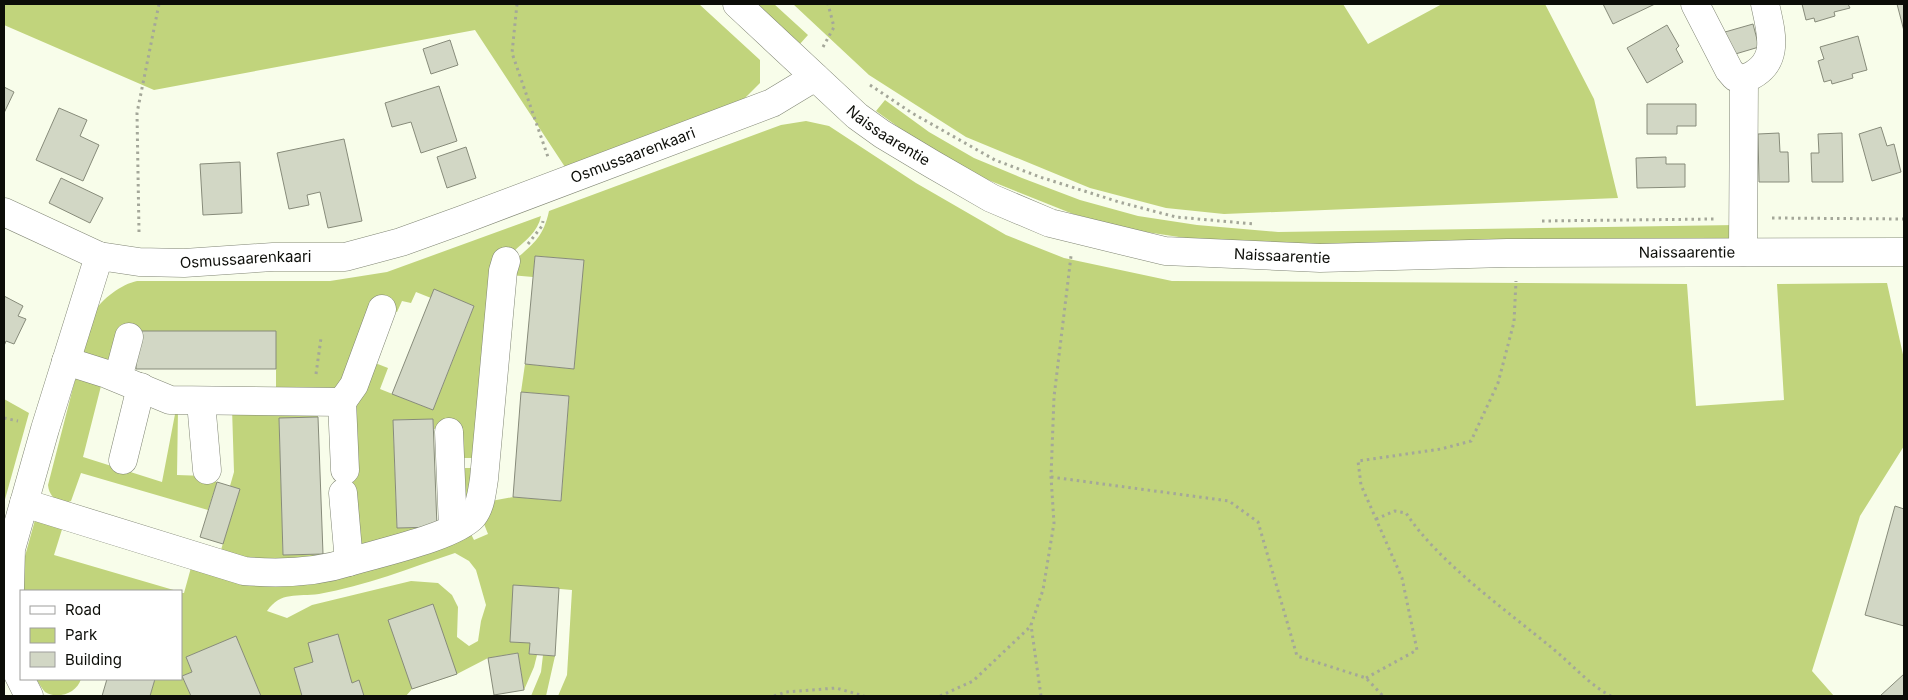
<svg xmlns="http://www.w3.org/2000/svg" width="1908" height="700" viewBox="0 0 1908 700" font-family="Inter,sans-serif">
	<rect width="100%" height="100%" fill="#f8fdea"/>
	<path fill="#c1d47c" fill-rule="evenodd" d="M4,4H699L760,60V83L744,99L565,167L475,30L154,90L4,25Z
		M754,4H774L808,35L799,45Z
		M793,4H1343L1368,44L1442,4H1545L1594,99L1618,198L1224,214L1166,208L1090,188L966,137L869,75Z
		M885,100L929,132L974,158L1022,178L1080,200L1138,216L1197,225L1278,232L1736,225V241L1274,245L1192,239L1133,230L1073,214L1013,190L966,171L919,142L876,111Z
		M806,121L829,126L916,183L1006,235L1064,258L1172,281L1687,284L1696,406L1784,400L1777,284L1887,283L1904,359V446L1860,516L1812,671L1834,696H558L567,675L572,590L514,585L510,641L530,643L529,654L537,655L534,667L524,690L518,653L488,658L457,674L412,689L406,696H261L236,637L186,657L192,672L182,676L191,696H150L155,679H181V593H184L192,564L238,577L469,530L474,540L488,534L484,524L491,501L513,497L561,501L569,396L521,392L525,364L574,369L583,260L535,256L533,277L510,275V264C531,246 543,239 549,211L781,125ZM455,553L469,561L476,570L486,605L481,621L478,641L469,646L457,637L458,607L452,595L438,583L411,581L312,605L287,618L267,611C281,591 297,597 319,594C365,586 410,568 455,553Z
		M541,216C538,232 525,241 514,251L480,458H456L454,427L434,429L433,419L393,420L397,528L437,527L359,552L354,538L351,414L370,361L388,368L380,389L433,410L474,306L434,290L431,298L416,292L411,303L402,301L397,312L379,306L338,392L276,388V331H120L109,362L85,356L83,351C86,339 88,324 94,313C101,299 122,284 137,281H330L387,272Z
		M81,375L101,386L83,457L162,482L176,409H178L177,475L205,476L217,482L208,510L81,473L71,501L63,504C54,499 49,495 48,485L75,380Z
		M4,399L29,413L4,503Z
		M318,406V417L279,419L283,555L323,554L324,560L268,567L220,553L240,489L230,486L234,472L232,408Z
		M455,468H479L465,508Z
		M35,520L64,523L54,555L177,591H21L22,567Z
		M543,655L555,656L546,696H531L541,672Z
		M36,679H81C77,693 58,700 45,692C42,689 39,683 36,679Z"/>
	<path fill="#d2d7c5" stroke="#878b7a" d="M1603,4H1655L1613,24Z
		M1802,4H1848L1850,8L1834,12L1835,16L1815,22L1814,18L1806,20Z
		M1897,4H1904V31Z
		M1753,24L1759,47L1732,55L1725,32Z
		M1667,25L1679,46L1676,49L1683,62L1647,83L1627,48Z
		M1858,36L1867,70L1852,74L1853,78L1832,84L1831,80L1824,82L1818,61L1824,59L1820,47Z
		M450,40L458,65L431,74L423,49Z
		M439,86L457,141L421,153L411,122L392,127L385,103Z
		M4,87L14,92L4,113Z
		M1647,104H1696V126H1677V134H1647Z
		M59,108L87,120L80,136L99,145L83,181L36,160Z
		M1881,127L1887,146L1894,144L1901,172L1872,181L1859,134Z
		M1779,133L1780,152H1788L1789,182H1759L1758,134Z
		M1842,133L1843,182H1812L1811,153H1819L1818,134Z
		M344,139L362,221L328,228L320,192L307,195L309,205L289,209L277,153Z
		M466,147L476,178L447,188L437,157Z
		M1666,157V164H1685V187L1637,188L1636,158Z
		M240,162L242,213L203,215L200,164Z
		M61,178L103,198L90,223L49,203Z
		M535,256L584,260L574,369L525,364Z
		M434,289L474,306L433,410L392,394Z
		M4,296L23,306L18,316L26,319L14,344L6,341L4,346Z
		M136,331H276V369H136Z
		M521,392L569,396L561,501L513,497Z
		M318,417L323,554L283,555L279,418Z
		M433,419L437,527L397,528L393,420Z
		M217,482L240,489L223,544L200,537Z
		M1895,506L1904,509V626L1865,615Z
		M513,585L559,588L555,656L529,654L530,643L510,642Z
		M433,604L457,674L412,689L388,620Z
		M338,634L352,683L359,680L364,696H302L294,668L313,662L308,643Z
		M236,636L261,696H191L182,676L192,672L186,657Z
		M518,653L524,690L494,695L488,658Z
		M1904,674V696H1880Z
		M107,679H155L150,696H102Z"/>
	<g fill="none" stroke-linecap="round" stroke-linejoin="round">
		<defs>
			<g id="minor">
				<path id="s1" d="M737,4L857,116L882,134L932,164L991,198L1050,223L1165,251L1320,258L1507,253L1904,252"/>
				<path d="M1695,4L1729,70L1735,77L1744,79C1781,65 1772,35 1765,4"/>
				<path d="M4,212L99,256"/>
				<path d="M1743,252L1744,79"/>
				<path d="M66,361L107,374L170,400L342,402L354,385L382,309"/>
				<path d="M118,378L129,337"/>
				<path d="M201,402L207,470"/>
				<path d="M342,402L345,470"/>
				<path d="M449,432L453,528"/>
				<path d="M123,460L141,387"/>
				<path d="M24,503L244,571C279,574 315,573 349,562L343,493"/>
				<path d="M349,562C378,553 454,537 473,516C481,506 482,491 484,479L503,271L506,261"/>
				<path id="s2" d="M29,696L14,666L9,626L11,549L45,429L99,256L139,262L184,263L273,257H345L401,242L462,220L772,103L815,77"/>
			</g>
		</defs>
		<use href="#minor" stroke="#818675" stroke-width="29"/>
		<path stroke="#a4a799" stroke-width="3" stroke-dasharray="2.5 4" stroke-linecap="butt" d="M517,4L512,53L548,157
			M823,47L834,27L828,4
			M870,85L912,113L995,160L1040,177L1119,202L1176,217L1254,224
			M1772,218L1904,219
			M1542,221L1714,219
			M139,232L137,113L159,4
			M528,244L542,226L543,221
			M316,374L321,338
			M4,418L18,421
			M1051,477L1229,501L1258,522L1297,656L1366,678L1383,696
			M1376,519L1395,511L1406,513C1438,562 1506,610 1552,648C1572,664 1588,684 1611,696
			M1366,678L1417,650L1402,578L1361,485L1358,461L1441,449L1471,441L1498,383L1514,322L1516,281
			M774,696L786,692L836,688L864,696
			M940,696L973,681L1031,626
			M1041,696L1031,625L1043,590L1054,523L1051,477L1054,397L1071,256"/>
		<use href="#minor" stroke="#fff" stroke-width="28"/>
	</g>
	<g text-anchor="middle" stroke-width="4" stroke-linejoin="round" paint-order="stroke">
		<g font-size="15" fill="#0c0d08" stroke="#fff">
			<text dy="5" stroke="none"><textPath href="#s1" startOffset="201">Naissaarentie</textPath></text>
			<text dy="5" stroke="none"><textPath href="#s2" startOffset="1009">Osmussaarenkaari</textPath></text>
			<text dy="5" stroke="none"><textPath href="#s1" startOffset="1026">Naissaarentie</textPath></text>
			<text dy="5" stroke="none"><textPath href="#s1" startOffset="621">Naissaarentie</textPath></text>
			<text dy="5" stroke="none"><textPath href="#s2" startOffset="604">Osmussaarenkaari</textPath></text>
		</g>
	</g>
	<rect width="1908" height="700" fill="none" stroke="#0c0d08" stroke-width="10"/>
	<rect x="20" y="590" width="162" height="90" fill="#ffffff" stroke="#9e9e9c"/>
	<rect x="30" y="606" width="25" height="8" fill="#ffffff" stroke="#9e9e9c"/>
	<text x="65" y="615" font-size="15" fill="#0c0d08">Road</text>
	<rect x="30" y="628" width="25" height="15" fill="#c1d47c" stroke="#9e9e9c"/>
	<text x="65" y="640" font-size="15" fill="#0c0d08">Park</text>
	<rect x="30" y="652" width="25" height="15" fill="#d2d7c5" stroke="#9e9e9c"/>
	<text x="65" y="665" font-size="15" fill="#0c0d08">Building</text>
</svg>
